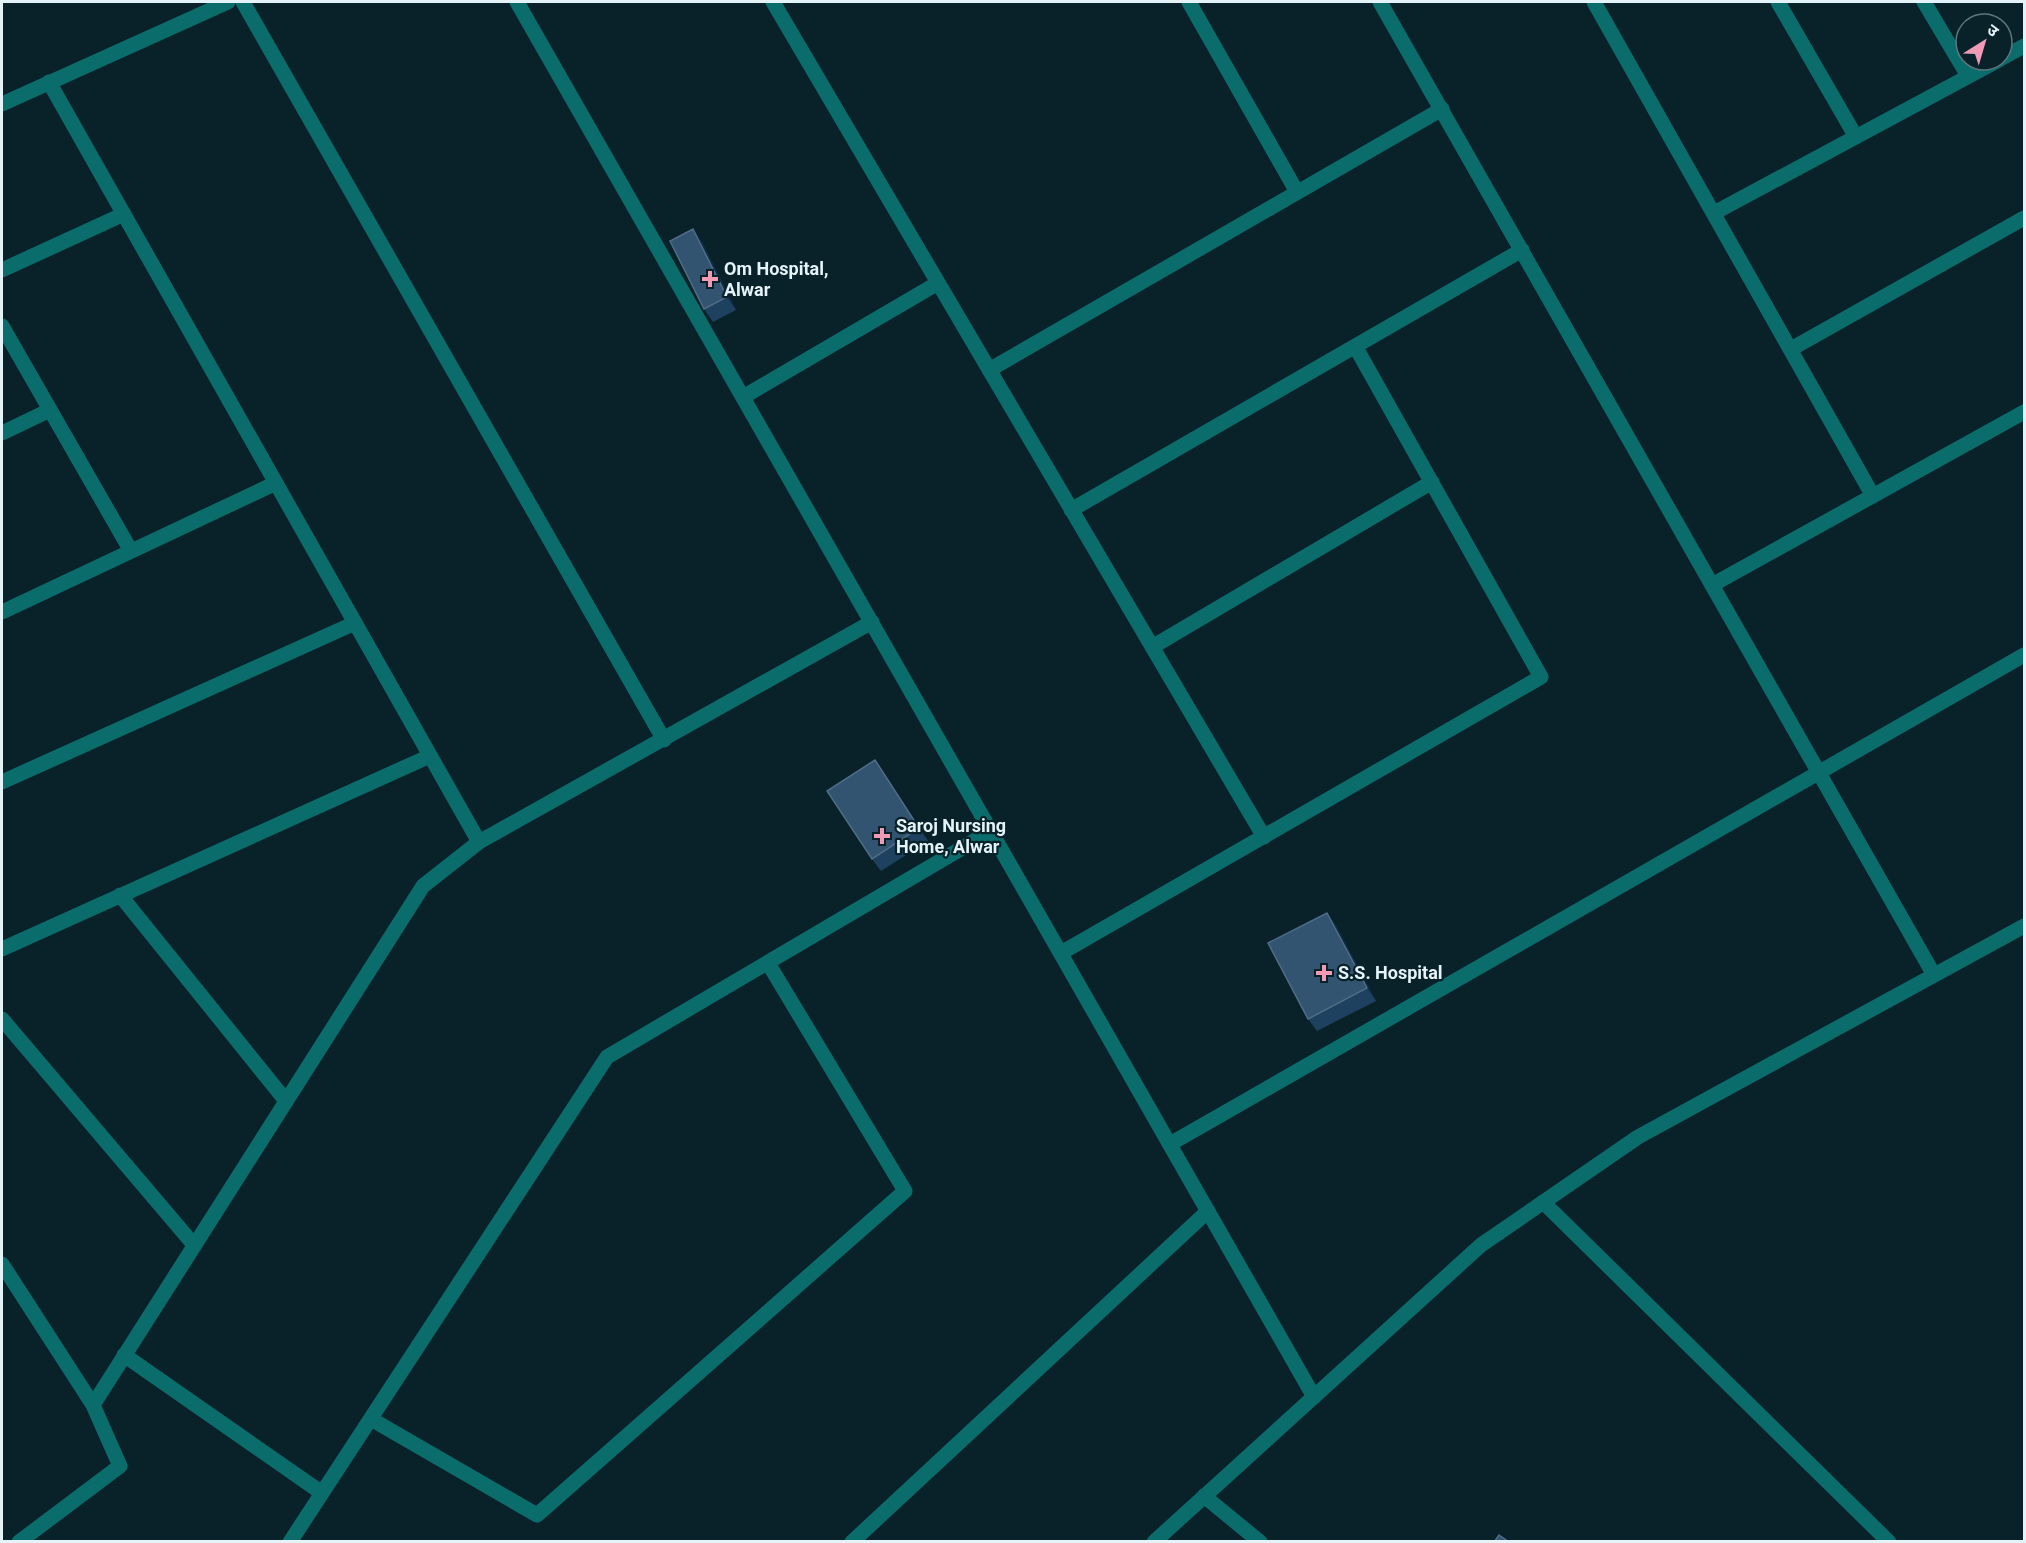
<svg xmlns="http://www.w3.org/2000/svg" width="2026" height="1543" viewBox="0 0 2026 1543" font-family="Roboto,'Noto Sans Devanagari',sans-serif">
	<rect width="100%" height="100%" fill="#09222a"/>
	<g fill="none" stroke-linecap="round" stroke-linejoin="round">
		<path stroke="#0a6d6b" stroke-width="15" d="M773,2L1264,837
			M1189,2L1297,192
			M1594,2L1873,496
			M1778,2L1856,137
			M1924,2L1968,76
			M2002,58L2024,46
			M1714,213L1999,60
			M1791,349L2024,218
			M989,370L1442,109
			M743,397L938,283
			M1071,510L1522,250
			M1712,585L2024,412
			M1152,647L1432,482
			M1061,953L1541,677L1355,346
			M1170,1144L2024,655
			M371,1419L537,1515L905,1191L768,963
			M852,1542L1208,1211"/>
		<path stroke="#0a6d6b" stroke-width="15" d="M243,2L664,740
			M517,2L1314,1397
			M1380,2L1934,975
			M49,82L479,842
			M2,104L228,2
			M2,270L124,214
			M2,326L131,551
			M2,433L50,410
			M2,612L276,483
			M2,782L355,623
			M120,895L286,1101
			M2,949L430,756
			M2,1019L194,1245
			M1543,1202L1889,1542
			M2,1264L93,1405L120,1466L19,1542
			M124,1355L322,1493
			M93,1405L423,886L479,842L872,622
			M1204,1496L1260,1542
			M290,1542L607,1057L991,831
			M1154,1542L1481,1245L1638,1137L2024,926"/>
	</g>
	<path fill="#1e4160" d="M702,242L736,310L713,322L704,309Z
		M884,773L928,841L881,871L872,859Z
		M1327,913L1336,926L1376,1001L1317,1031L1308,1019Z"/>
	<path fill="#0d2d44" d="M693,229L702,242L736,310L727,297Z
		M1327,913L1336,926L1376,1001L1367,988Z"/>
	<path fill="#335471" stroke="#4f6d86" stroke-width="1.5" d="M693,229L727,297L704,309L670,241Z
		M875,760L919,828L872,859L827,791Z
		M1327,913L1367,988L1308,1019L1268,943Z
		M1499,1535L1509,1542H1494Z"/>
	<g fill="#f09ab6" stroke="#09222a" stroke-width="2">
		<path d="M707 270h6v6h6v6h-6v6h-6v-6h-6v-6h6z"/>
		<path d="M879 827h6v6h6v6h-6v6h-6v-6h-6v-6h6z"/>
		<path d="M1321 964h6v6h6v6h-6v6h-6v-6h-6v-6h6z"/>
	</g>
	<g text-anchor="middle" stroke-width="4.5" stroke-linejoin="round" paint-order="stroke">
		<g font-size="18" font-weight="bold" fill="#e4f3f8" stroke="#09222a" text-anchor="start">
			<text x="724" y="275">Om Hospital,<tspan x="724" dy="21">Alwar</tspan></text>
			<text x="896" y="832">Saroj Nursing<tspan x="896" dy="21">Home, Alwar</tspan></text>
			<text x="1338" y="979">S.S. Hospital</text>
		</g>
	</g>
	<rect width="2026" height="1543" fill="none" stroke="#e4f3f8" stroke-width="6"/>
	<g transform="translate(1984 42) rotate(37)"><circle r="28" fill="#09222a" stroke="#61767c" stroke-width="1.5"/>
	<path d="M0-4.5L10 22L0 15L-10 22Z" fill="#f09ab6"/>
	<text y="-9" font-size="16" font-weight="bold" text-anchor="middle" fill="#e4f3f8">उ</text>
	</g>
</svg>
